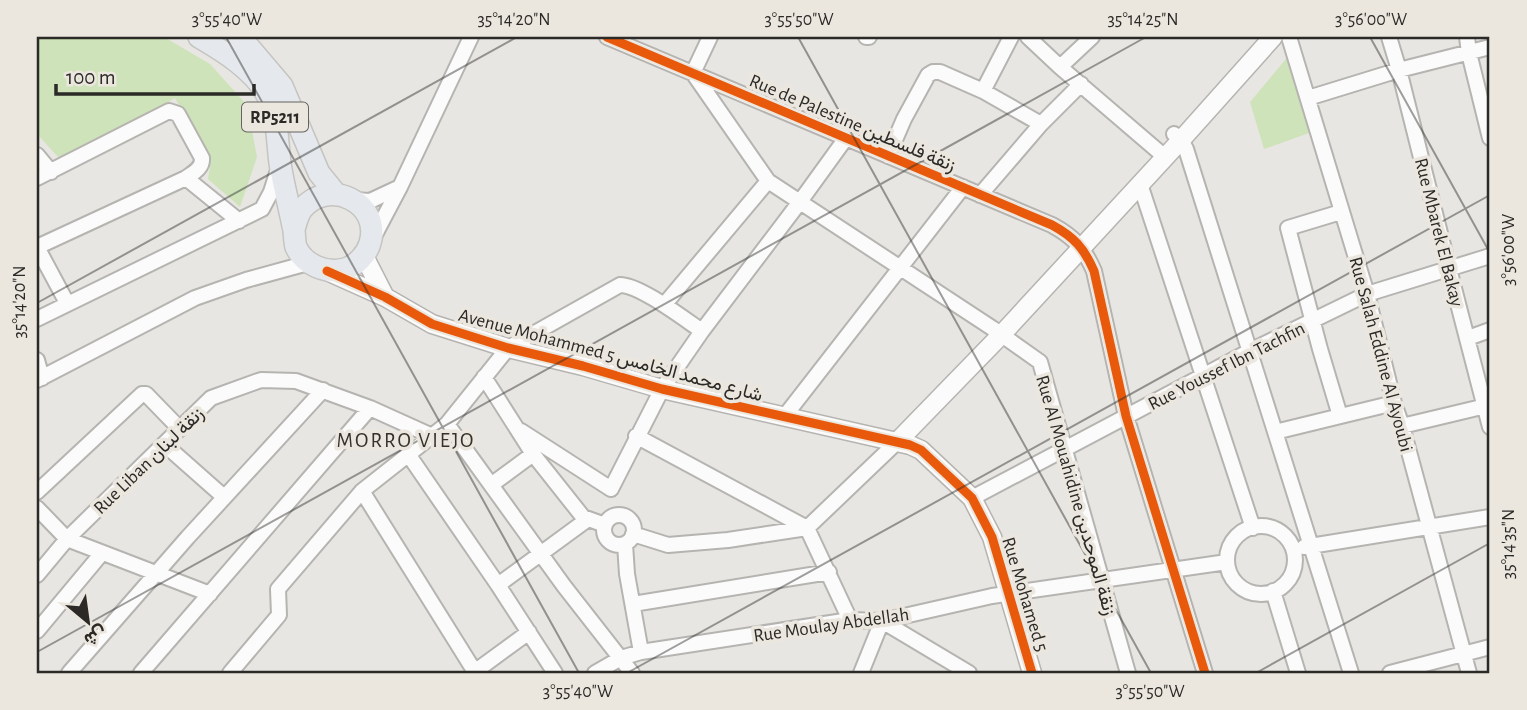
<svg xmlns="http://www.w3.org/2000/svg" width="1527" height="710" viewBox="0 0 1527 710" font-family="'Alegreya Sans',Vazirmatn,sans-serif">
	<rect width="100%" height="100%" fill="#e8e6e2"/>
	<path fill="#cee3b9" d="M37,37H164L210,64L247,105L257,157L240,207L208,179L211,160L175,98L148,114L59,158L37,134Z
		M1291,53L1312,132L1264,149L1250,102Z"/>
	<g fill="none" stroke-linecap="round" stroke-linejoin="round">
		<defs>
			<path id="minor" d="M607,37L1052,225C1074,237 1084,248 1094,271L1126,416L1205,673
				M710,37L693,73L768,181L992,328L1040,362L1128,673
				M866,37H869
				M1028,37L1060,67L1165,157
				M1289,37L1367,294L1394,403L1402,426L1469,673
				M1389,37L1399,70L1449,269L1490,427
				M1467,37L1469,53L1490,138
				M1060,67L1092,37
				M983,91L1011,37
				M1308,98L1399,70L1490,47
				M1174,134L1181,140L1186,149L1351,673
				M37,155L51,172
				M888,156L904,119L928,75L933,72H940L983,91L1041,124
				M37,178L169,111L178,114L202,158C203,168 193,173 186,178L37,247
				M186,178L239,221
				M1140,184L1253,528
				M980,195L1041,124L1081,84
				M354,200L370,201L400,187
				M372,240L400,187L471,37
				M37,247L67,303
				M664,305L768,181
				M37,319L262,209L271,192L279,167
				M1468,338L1490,330
				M37,360L42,378
				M484,377L533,454L583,517L605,525
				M37,380L195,298L246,280L308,263
				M1340,416L1320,349L1288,228L1341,212
				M784,417L963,187
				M447,424L564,586L632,673
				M1402,426L1490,405
				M521,431L611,489
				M1275,432L1394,403
				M636,436L807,528L850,620
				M164,444L224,497
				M408,454L498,585L555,673
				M491,485L533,454
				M611,489L662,389L702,331L799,203L846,138
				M362,491L475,672
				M37,492L142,394H146L180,429
				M972,498L1250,351L1367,294L1490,256
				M37,508L67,539L210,594
				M604 530a15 15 0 1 1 30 0a15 15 0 1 1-30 0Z
				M1227 560a34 34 0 1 1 68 0a34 34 0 1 1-68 0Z
				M633,534L668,545L728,540L807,528L897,442
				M625,544L627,574L641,652
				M1304,547L1490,517
				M37,575L67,539L211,398L261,380L296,381L370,408L432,436
				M498,585L588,519
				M1273,591L1298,673
				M633,604L829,572
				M37,631L102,553
				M69,673L188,537L323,390
				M141,673L370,408
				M230,673L279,615L278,589L362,491L447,424L508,348L620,285C640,285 684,319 702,331
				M473,673L529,632
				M595,673L621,658L641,652L850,620L882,621L992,596L1227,562
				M861,673L882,621L969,673
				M1390,673L1490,647"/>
			<path id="tertiary" d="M364,256L385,297
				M327,271L385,297L432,324L508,348L583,366L662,389L910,445L921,450L972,498L992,537L1032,673
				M897,442L1002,334L1181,140L1273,37"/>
			<path id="primary" d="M199,37C223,51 254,70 267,95C278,116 277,140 280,163C283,184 289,205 293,226C295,232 294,241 296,247C304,265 326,274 345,269C356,266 367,254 370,243C382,203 329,177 302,209C298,214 296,223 294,229
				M238,37L248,46L282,86L319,173L336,194"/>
		</defs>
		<use href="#minor" stroke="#b5b4b1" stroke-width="18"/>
		<use href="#tertiary" stroke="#b5b4b1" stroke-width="21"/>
		<use href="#primary" stroke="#c5c4c1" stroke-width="24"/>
		<use href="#minor" stroke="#fcfbfb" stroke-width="14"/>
		<use href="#tertiary" stroke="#fcfbfb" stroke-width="18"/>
		<use href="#primary" stroke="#e5e9ee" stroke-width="21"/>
		<defs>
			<path id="cycleway" d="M607,37L1052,225C1074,237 1084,248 1094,271L1126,416L1205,673
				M327,271L385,297L432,324L508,348L583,366L662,389L910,445L921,450L972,498L992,537L1032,673"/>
		</defs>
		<use href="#cycleway" stroke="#ebe7df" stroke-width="13"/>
		<use href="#cycleway" stroke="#e8590c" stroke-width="9"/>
	</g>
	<path fill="none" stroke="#2b2a27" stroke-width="2" stroke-opacity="0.45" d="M226,37L579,673M798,37L1151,673M1370,37L1490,253M37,303L517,37M37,652L1146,37M627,673L1490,195M1256,673L1490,543"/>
	<g text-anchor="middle" stroke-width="7" stroke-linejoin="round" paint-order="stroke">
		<rect fill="#ebe7df" stroke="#65635e" stroke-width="2" x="242" y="102.5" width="66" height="29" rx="5"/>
		<g font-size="18" font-weight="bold" fill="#2b2a27">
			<text x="275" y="123">RP5211</text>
		</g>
		<g font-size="19" fill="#2b2a27" stroke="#ebe7df">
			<text transform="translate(853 122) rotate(23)" y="7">Rue de Palestine زنقة فلسطين</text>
			<text transform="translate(1440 232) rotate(76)" y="7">Rue Mbarek El Bakay</text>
			<text transform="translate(611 354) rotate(15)" y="7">Avenue Mohammed 5 شارع محمد الخامس</text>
			<text transform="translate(1382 354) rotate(75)" y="7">Rue Salah Eddine Al Ayoubi</text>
			<text transform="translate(1226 365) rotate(-27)" y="7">Rue Youssef Ibn Tachfin</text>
			<text transform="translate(148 460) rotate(-44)" y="7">Rue Liban زنقة لبنان</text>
			<text transform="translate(1077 495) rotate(74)" y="7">Rue Al Mouahidine زنقة الموحدين</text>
			<text transform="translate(1026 594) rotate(73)" y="7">Rue Mohamed 5</text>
			<text transform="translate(831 624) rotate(-8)" y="7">Rue Moulay Abdellah</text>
		</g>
		<g font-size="21" letter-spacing="2" fill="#35312b" stroke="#ebe7df">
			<text x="406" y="447">MORRO VIEJO</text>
		</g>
	</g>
	<rect width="1527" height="710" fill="none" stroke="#ebe7df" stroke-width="77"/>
	<g transform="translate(88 622) rotate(151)" stroke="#ebe7df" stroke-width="5" paint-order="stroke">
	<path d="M0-5L12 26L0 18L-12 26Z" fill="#2b2a27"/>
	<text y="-10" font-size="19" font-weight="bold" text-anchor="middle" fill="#2b2a27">ش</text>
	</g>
	<path d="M56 84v10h198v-10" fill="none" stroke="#2b2a27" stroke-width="3.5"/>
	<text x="66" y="84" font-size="21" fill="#2b2a27" stroke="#ebe7df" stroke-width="5" paint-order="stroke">100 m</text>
	<rect x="38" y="38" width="1450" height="634" fill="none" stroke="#2b2a27" stroke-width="2.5"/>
	<g font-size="18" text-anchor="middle" fill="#2b2a27">
		<text x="227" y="25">3°55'40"W</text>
		<text x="514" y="25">35°14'20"N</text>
		<text x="799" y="25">3°55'50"W</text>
		<text x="1143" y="25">35°14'25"N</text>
		<text x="1371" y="25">3°56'00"W</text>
		<text transform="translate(1508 250) rotate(-90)" y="6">3°56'00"W</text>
		<text transform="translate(19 302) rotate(-90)" y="6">35°14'20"N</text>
		<text transform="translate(1508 544) rotate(-90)" y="6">35°14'35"N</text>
		<text x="578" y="697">3°55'40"W</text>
		<text x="1150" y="697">3°55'50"W</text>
	</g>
</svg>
